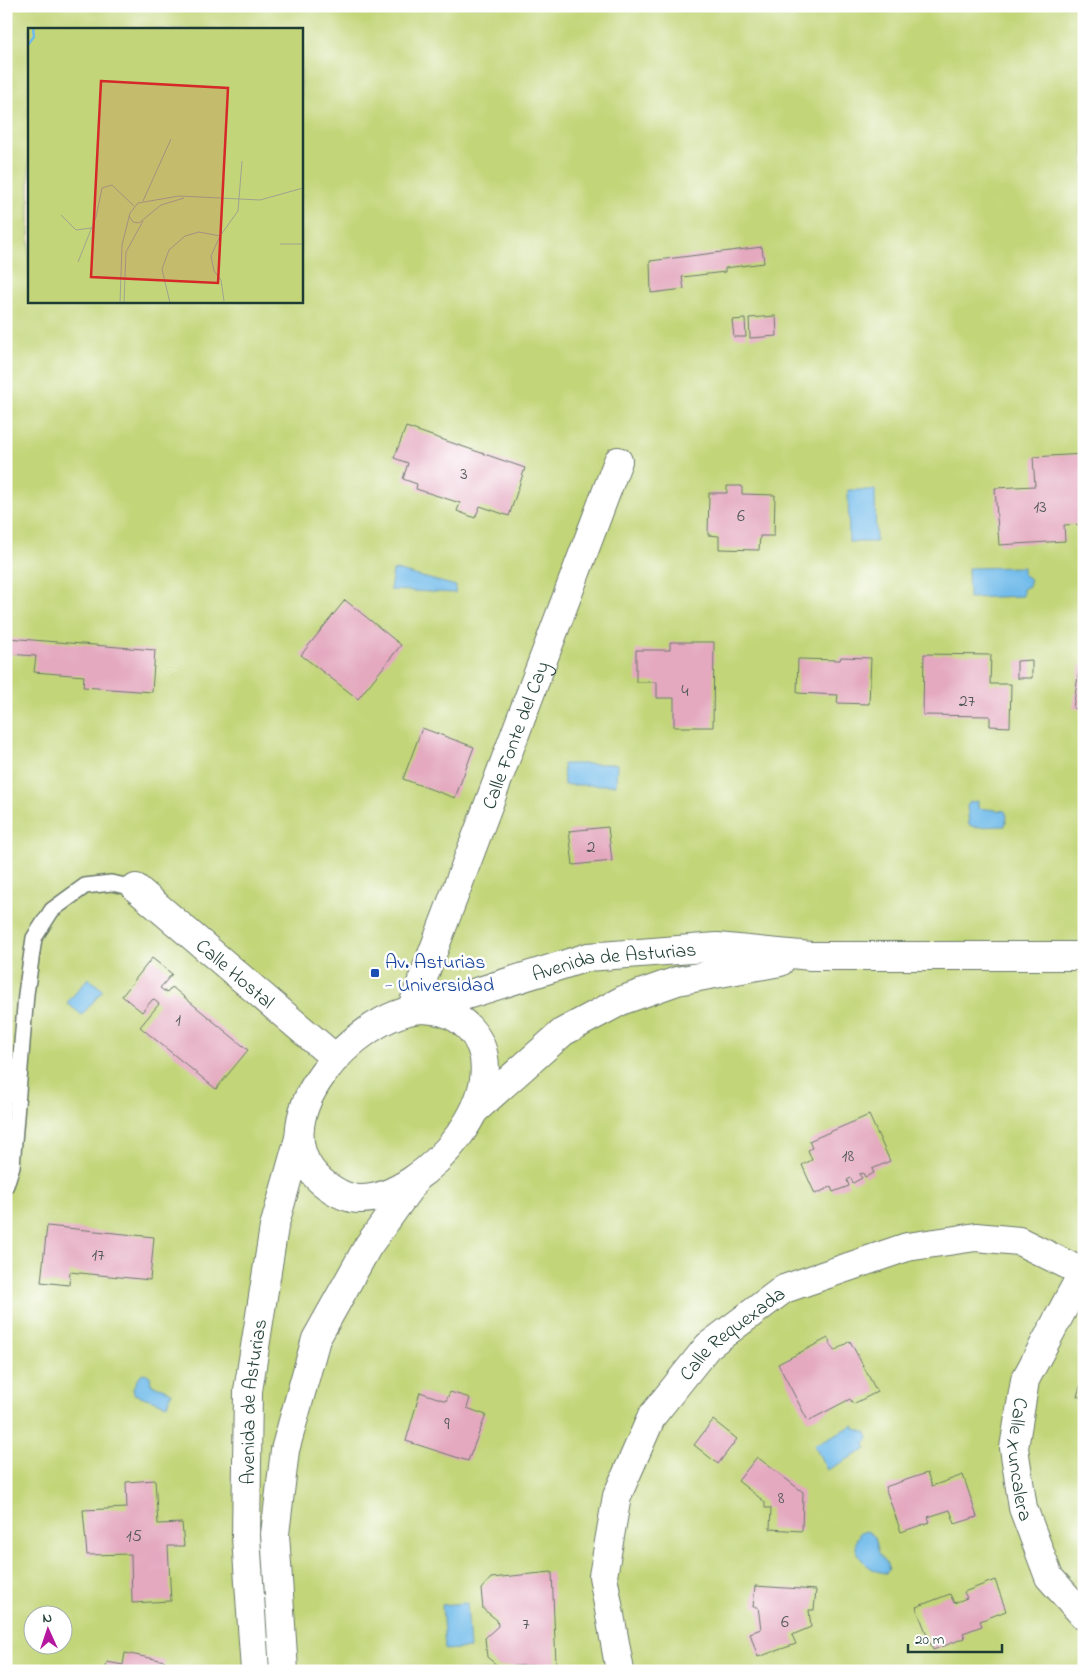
<svg xmlns="http://www.w3.org/2000/svg" width="1090" height="1677" viewBox="0 0 1090 1677" font-family="'Indie Flower',sans-serif">
	<rect width="100%" height="100%" fill="#fff"/>
	<filter id="ink" filterUnits="userSpaceOnUse"><feTurbulence type="fractalNoise" baseFrequency=".02" numOctaves="2"/><feDisplacementMap in="SourceGraphic" scale="10" xChannelSelector="R" yChannelSelector="G"/><feConvolveMatrix kernelMatrix="1 2 1 2 8 2 1 2 1" color-interpolation-filters="sRGB"/></filter>
	<filter id="wash" filterUnits="userSpaceOnUse"><feTurbulence type="fractalNoise" baseFrequency=".0096" numOctaves="4" result="noise"/><feDisplacementMap in="SourceGraphic" scale="20" xChannelSelector="R" yChannelSelector="G"/><feGaussianBlur stdDeviation="1.12" result="paint"/><feColorMatrix in="noise" values="0 0 0 0 0 0 0 0 0 0 0 0 0 0 0 0 0 1.4 0 .05"/><feComposite in="paint" operator="in"/></filter>
	<g filter="url(#wash)">
		<rect width="100%" height="100%" fill="#f6e5cf"/>
		<path fill="#c2d578" stroke="#708956" fill-rule="evenodd" d="M6,6H1084V1671H6ZM29,29H301V301H29ZM32,1614H62V1644H32Z"/>
		<path fill="#71bbea" stroke="#487c8f" d="M848,490H875L876,542H849Z
			M1023,567V574L1031,580L1029,586L1023,589V596L969,598L968,568Z
			M396,570L456,586L455,593L390,590L393,571Z
			M563,764H617L616,785H564Z
			M978,801V808L1005,811L1007,816L1005,826L974,827L969,825L967,806L970,802Z
			M88,978L103,990L82,1015L67,1003Z
			M145,1373L150,1376L151,1384L172,1392L167,1405L134,1394L133,1388L141,1374Z
			M854,1425L856,1429L867,1433L868,1438L865,1445L867,1449L827,1470L814,1445Z
			M867,1531L875,1537L879,1553L886,1562L889,1570L886,1573C870,1572 853,1556 856,1540L860,1533Z
			M467,1603L470,1648L445,1650L442,1605Z"/>
		<g id="blocks">
			<path fill="#e4a9bf" d="M762,247L764,263L725,268V272L682,277L684,289L651,293L650,261Z
				M776,316L777,336L750,338L749,318Z
				M745,319L746,337H734L732,320Z
				M406,427L525,468L509,516L480,506L475,518L457,511L460,503L416,489L417,484L403,479L408,463L394,458Z
				M1084,454V524L1064,525L1065,541L999,545L995,488L1035,486L1033,457Z
				M727,486H742V494L775,495L774,536H760L759,550L719,549V536L708,535L709,493H727Z
				M345,600L401,645L358,699L301,655Z
				M8,638L155,650L152,692L83,687L84,676L34,672L36,656L7,654Z
				M670,642H714L713,727H674V698H657V682H636V650H670Z
				M924,654L991,655L990,684H1011L1010,727L990,726V716L923,715Z
				M841,657L871,658L869,704L837,703L838,695L797,693L798,659L840,660Z
				M1032,660V678H1017V661Z
				M1080,664L1084,665V710L1073,708Z
				M422,728L474,747L455,798L403,779Z
				M608,827L612,861L573,865L569,831Z
				M152,958L172,974L160,988L167,993L172,987L248,1050L216,1089L140,1027L159,1004L153,999L142,1012L122,996Z
				M869,1115L890,1161L872,1169L874,1173L865,1177L863,1173L859,1174L862,1178L853,1183L851,1178L847,1180L849,1186L833,1192L831,1187L815,1194L802,1165L812,1160L808,1150L812,1148L809,1141Z
				M47,1226L154,1237L150,1280L70,1272L69,1285L41,1282Z
				M828,1338L834,1351L850,1341L877,1392L853,1404L850,1399L808,1421L778,1364Z
				M1083,1378H1084V1398L1077,1396Z
				M420,1392L446,1401L450,1392L470,1398L467,1408L486,1415L468,1461L406,1441Z
				M713,1420L737,1439L718,1464L694,1445Z
				M757,1457L803,1492L802,1531L770,1529L771,1508H765V1502L738,1481Z
				M927,1473L932,1486L963,1475L977,1517L955,1524L950,1510L928,1517L930,1522L901,1532L885,1487Z
				M155,1480L158,1524L182,1523L184,1546H168L171,1601L132,1603L131,1554L87,1555L83,1510L127,1508L126,1482Z
				M552,1572L556,1664L499,1667L487,1657L485,1638L498,1626L497,1620L483,1609L481,1589L491,1578Z
				M995,1580L1006,1611L980,1621L982,1626L963,1633L965,1638L933,1650L916,1607L950,1594L954,1603L967,1598L964,1592Z
				M755,1586L816,1590L814,1610H809L811,1627L792,1635L796,1644L758,1657L750,1633L761,1629L758,1607H753Z
				M125,1653L165,1661L163,1671H105L107,1662L123,1665Z"/>
		</g>
	</g>
	<g filter="url(#ink)">
		<use href="#blocks" fill-opacity="0" stroke="#6a786a" stroke-width="1"/>
		<g fill="none" stroke-linecap="round" stroke-linejoin="round">
			<defs>
				<path id="lane" d="M6,1185L12,1166L26,994L34,938L52,910L85,886L111,883L136,888"/>
				<g id="street">
					<path id="s1" d="M136,888L335,1058"/>
					<path id="s2" d="M422,1009L588,957L717,947L811,956H1084"/>
					<path d="M422,1009C442,1010 455,1014 469,1028C524,1086 423,1200 360,1199C346,1199 332,1190 322,1182C254,1124 356,1013 422,1009Z"/>
					<path id="s3" d="M411,1010L618,461"/>
					<path d="M475,1110L563,1032L623,1000L677,981L780,962"/>
					<path id="s4" d="M1084,1270L1025,1380L1014,1448L1023,1508L1049,1577L1084,1616"/>
					<path id="s5" d="M255,1671L246,1537L248,1391L274,1227L299,1138"/>
					<path d="M284,1671L275,1534L285,1450L316,1339L368,1246L414,1182"/>
					<path id="s6" d="M620,1671L603,1576L617,1496L652,1416L708,1346L784,1289L907,1247L976,1237L1019,1241L1082,1272"/>
				</g>
			</defs>
			<use href="#lane" stroke="#6a786a" stroke-width="18"/>
			<use href="#street" stroke="#6a786a" stroke-width="30"/>
			<use href="#lane" stroke="#fff" stroke-width="15"/>
			<use href="#street" stroke="#fff" stroke-width="28"/>
		</g>
	</g>
	<rect fill="#1a4fb4" stroke="#fff" stroke-width="2" x="370" y="968" width="10" height="10" rx="2.5"/>
	<g text-anchor="middle" stroke-width="5" stroke-linejoin="round" paint-order="stroke">
		<g font-size="18" fill="#505857">
			<text x="464" y="479">3</text>
			<text x="1040" y="512">13</text>
			<text x="741" y="521">6</text>
			<text x="685" y="696">4</text>
			<text x="967" y="706">27</text>
			<text x="591" y="852">2</text>
			<text x="178" y="1025">1</text>
			<text x="848" y="1161">18</text>
			<text x="98" y="1260">17</text>
			<text x="447" y="1429">9</text>
			<text x="781" y="1503">8</text>
			<text x="134" y="1541">15</text>
			<text x="785" y="1627">6</text>
			<text x="526" y="1629">7</text>
		</g>
		<g font-size="20" fill="#1f3d34" stroke="#fff">
			<text dy="7" stroke="none"><textPath href="#s3" startOffset="294">Calle Fonte del Cay</textPath></text>
			<text dy="7" stroke="none"><textPath href="#s2" startOffset="199">Avenida de Asturias</textPath></text>
			<text dy="7" stroke="none"><textPath href="#s1" startOffset="131">Calle Hostal</textPath></text>
			<text dy="7" stroke="none"><textPath href="#s6" startOffset="381">Calle Requexada</textPath></text>
			<text dy="7" stroke="none"><textPath href="#s5" startOffset="270">Avenida de Asturias</textPath></text>
			<text dy="7" stroke="none"><textPath href="#s4" startOffset="205">Calle Xuncalera</textPath></text>
		</g>
		<g font-size="20" fill="#164399" stroke="#fff" text-anchor="start">
			<text x="385" y="968">Av. Asturias<tspan x="385" dy="23">- Universidad</tspan></text>
		</g>
	</g>
	<g transform="translate(28 28)">
		<rect width="275" height="275" fill="#f6e5cf"/>
		<path d="M0,0H275V275H0Z" fill="#c2d578"/>
		<path fill="none" stroke="#71bbea" stroke-width="2.5" d="M0,17L6,9L5,0"/>
		<path fill="none" stroke="#a0a291" stroke-width="1" d="M115,173L143,111M33,187L48,202L63,200M101,188L105,194L111,195L133,177L156,170M252,216H275M50,234L68,189L74,160L84,157L106,178M196,273L193,252L186,243L183,228L192,208L210,183L214,133M92,275L94,217L102,185L110,175L151,168L232,172L275,160M96,275L98,224L115,193M142,275L134,241L141,222L157,208L171,204L192,208"/>
		<path fill="#d62828" fill-opacity="0.15" stroke="#d62828" stroke-width="2.5" d="M73,53L200,60L190,255L63,249Z"/>
		<rect width="275" height="275" fill="none" stroke="#1f3d34" stroke-width="2.5"/>
	</g>
	<rect width="1090" height="1677" fill="none" stroke="#fff" stroke-width="25"/>
	<g transform="translate(48 1630) rotate(357)"><circle r="24" fill="#ffffff" stroke="#a5b1ae"/>
	<path d="M0-4L9 19L0 12L-9 19Z" fill="#b5179e"/>
	<text y="-8" font-size="14" font-weight="bold" text-anchor="middle" fill="#1f3d34">N</text>
	</g>
	<path d="M908 1644v8h94v-8" fill="none" stroke="#1f3d34" stroke-width="2.5"/>
	<text x="915" y="1644" font-size="15" fill="#1f3d34" stroke="#ffffff" stroke-width="4" paint-order="stroke">20 m</text>
</svg>
